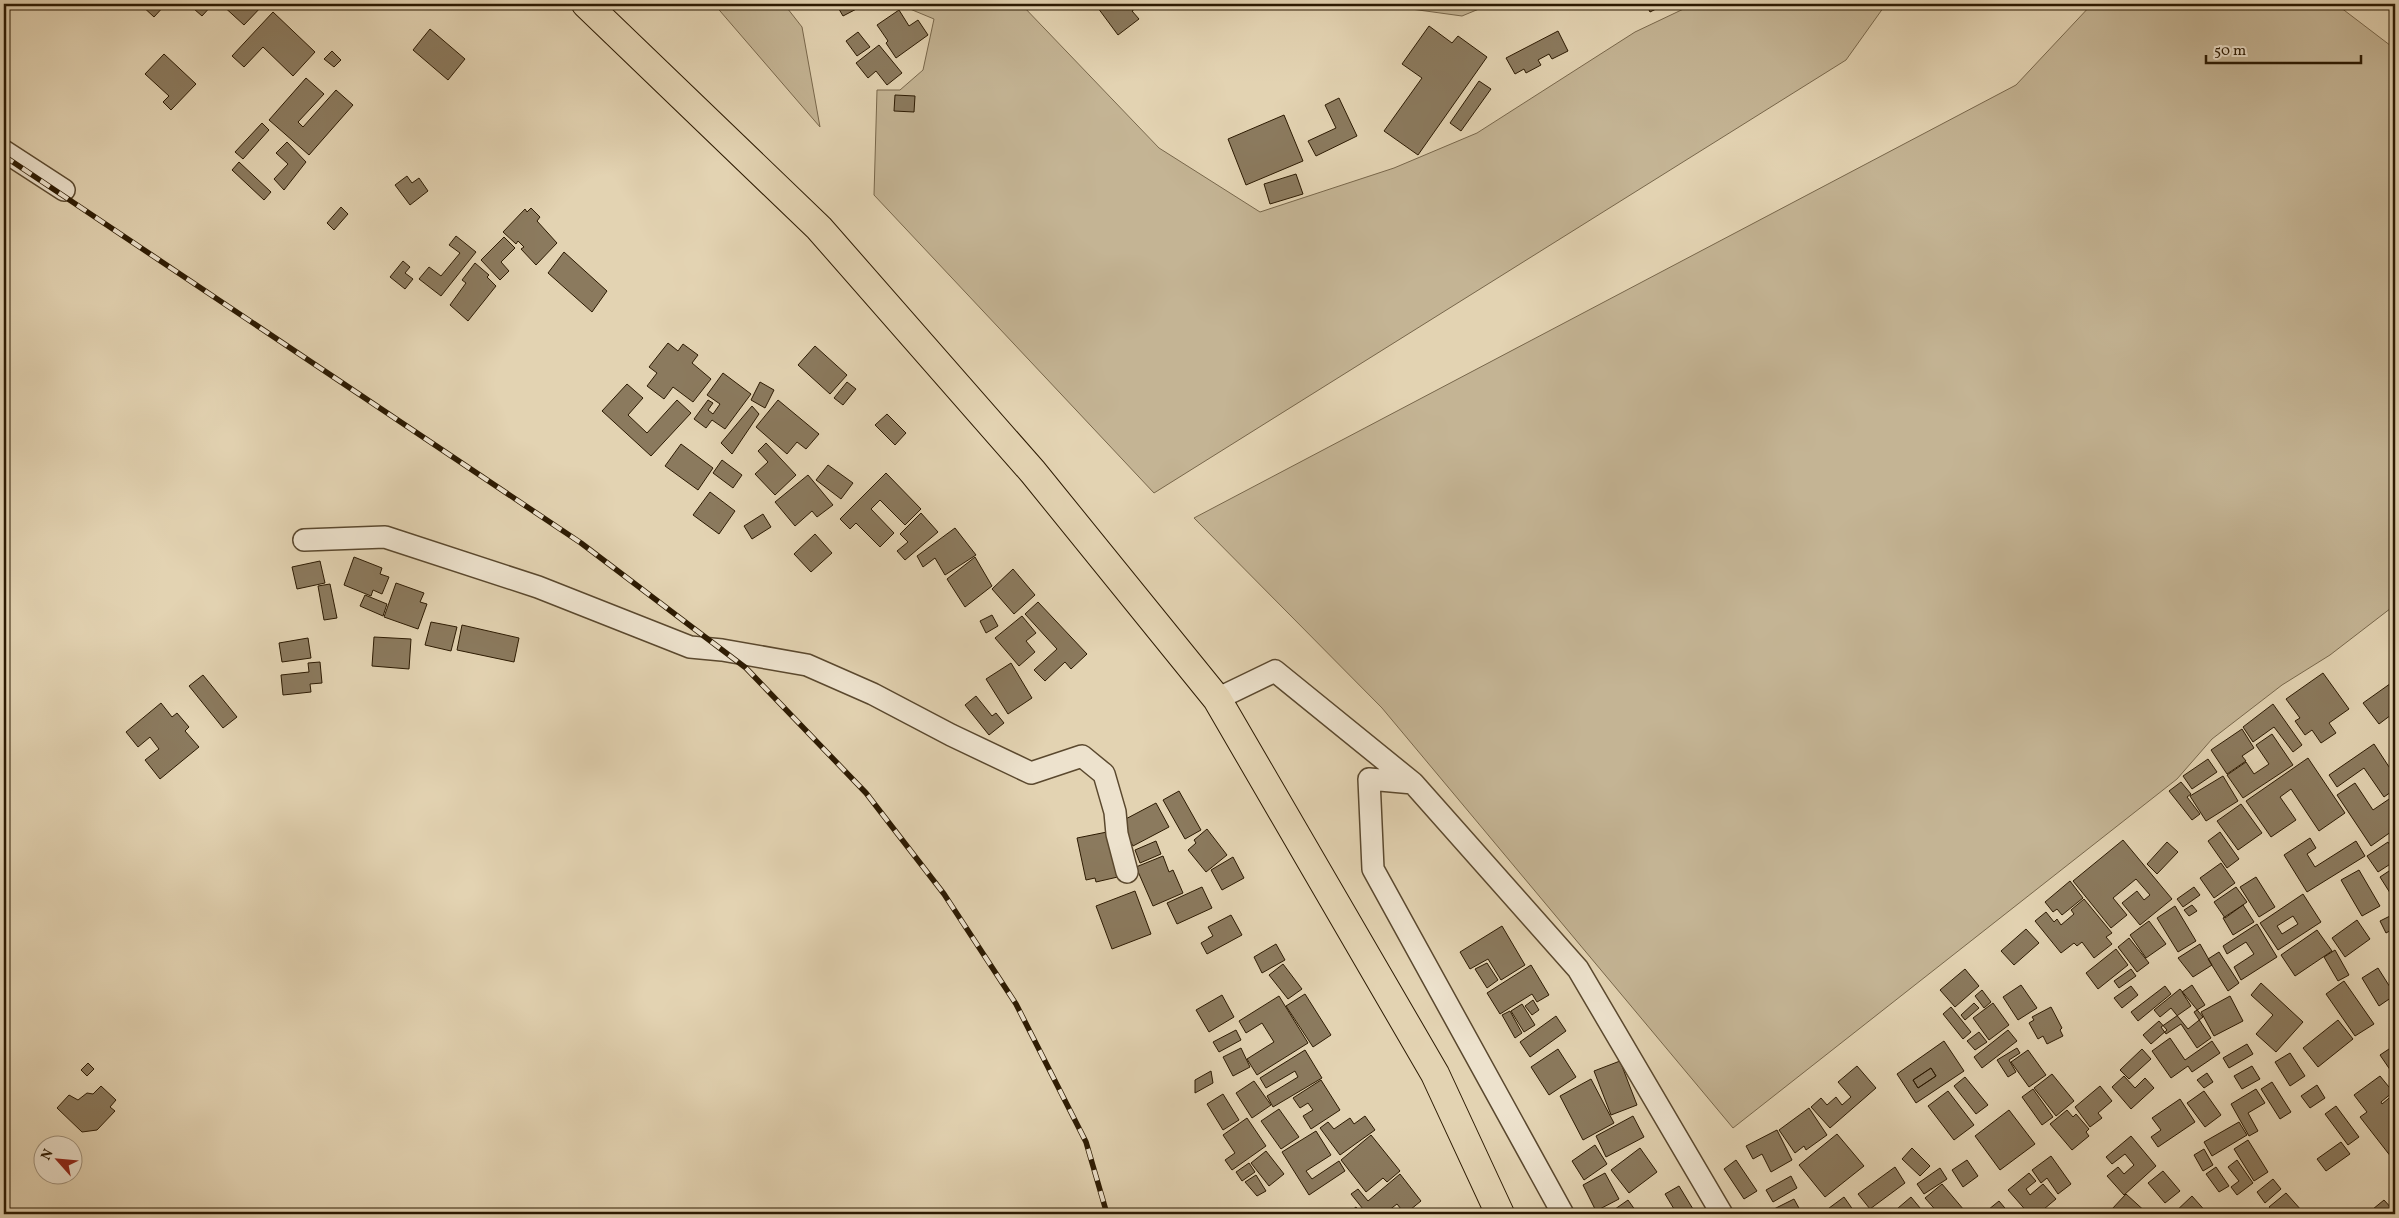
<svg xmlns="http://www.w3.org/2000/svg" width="2399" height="1218" viewBox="0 0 2399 1218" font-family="Vollkorn,serif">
	<rect width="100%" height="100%" fill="#e3d3b2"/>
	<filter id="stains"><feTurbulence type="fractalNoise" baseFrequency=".004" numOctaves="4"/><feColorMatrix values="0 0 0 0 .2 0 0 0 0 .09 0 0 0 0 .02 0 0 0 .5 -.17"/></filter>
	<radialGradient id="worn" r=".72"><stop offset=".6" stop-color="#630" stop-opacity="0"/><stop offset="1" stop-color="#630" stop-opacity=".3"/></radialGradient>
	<path fill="#c4b494" stroke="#78674b" d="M714,4H784L802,27L820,127Z
		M898,4H1021L1159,148L1260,212L1394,168L1477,133L1635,32L1694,4H1886L1846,60L1154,493L874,195L877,90H900L923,70L934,19Z
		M1375,4H1491L1462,16Z
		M2092,4H2336L2395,49V605L2330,655L2282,685L2212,739L2177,779L1733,1128L1382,708L1194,518L2016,85Z"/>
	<path fill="#8b7a5e" stroke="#2c1a02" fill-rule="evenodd" d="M140,4H166L154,17Z
		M199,4H213L202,16L194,9Z
		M221,4H264L244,25Z
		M836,4H866L843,16Z
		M1095,4H1134L1136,8L1132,11L1139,19L1118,35Z
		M1646,4H1666L1650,12Z
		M899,10L909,26L918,20L928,35L896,58L886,43L888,41L877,25Z
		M273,12L315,52L293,76L263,47L244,67L232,56Z
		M1429,26L1452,43L1458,36L1487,57L1418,155L1384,131L1422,78L1402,64Z
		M430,29L465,59L448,80L413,50Z
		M1558,31L1568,51L1552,59L1549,54L1538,60L1541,65L1526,73L1524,69L1515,74L1506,58Z
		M858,32L870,47L857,56L846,41Z
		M879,45L902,73L887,85L876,71L868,78L856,63Z
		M332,51L341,60L334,67L324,59Z
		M164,54L196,84L171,110L163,102L169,96L145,74Z
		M306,78L324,94L298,122L303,127L336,90L353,105L309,155L269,120Z
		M1479,81L1491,89L1461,131L1450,123Z
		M895,95L915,96L914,112L894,111Z
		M1339,98L1357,136L1316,156L1308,141L1336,128L1325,105Z
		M1284,115L1303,161L1246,185L1228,139Z
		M262,123L269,130L243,159L235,152Z
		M287,142L306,162L284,190L274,179L288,164L276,153Z
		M239,162L271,192L264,200L232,170Z
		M1296,174L1303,194L1270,204L1264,184Z
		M407,176L412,183L419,178L428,191L410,205L395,185Z
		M341,207L348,214L334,230L327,223Z
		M531,208L540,217L537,221L557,243L536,265L521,249L524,247L518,241L516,244L503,232L525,209L527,212Z
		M456,236L476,252L441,296L419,279L429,267L441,276L460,253L449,245Z
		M504,237L515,248L501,262L509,271L500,280L481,260Z
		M564,252L607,291L592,312L548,273Z
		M403,261L410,267L405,273L413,279L405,289L390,277Z
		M475,263L489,275L487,277L496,286L468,321L450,305L466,283L462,280Z
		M668,343L678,351L683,344L698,355L692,363L711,379L693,402L673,387L664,399L647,386L657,373L649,367Z
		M815,346L847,375L830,394L798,365Z
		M723,373L751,394L725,429L712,420L706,428L694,419L708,400L713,403L708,410L713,414L720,404L707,395Z
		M760,382L774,390L765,408L751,400Z
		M847,382L856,389L843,405L834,398Z
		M627,384L643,398L628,415L647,433L677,400L691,413L651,456L602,411Z
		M778,400L819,434L806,449L797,442L787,454L756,427Z
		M752,406L759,414L732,454L721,443Z
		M887,414L906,433L895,445L875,425Z
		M766,443L796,475L775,495L755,474L768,462L758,451Z
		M681,444L713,468L698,490L665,466Z
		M722,460L742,475L733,488L713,473Z
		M828,465L853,483L841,499L816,480Z
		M886,473L921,509L905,525L880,500L871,509L894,533L880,547L856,523L850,529L840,519Z
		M808,475L833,505L817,517L812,511L795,526L775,502Z
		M710,492L735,511L719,534L693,515Z
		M921,513L938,532L905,560L897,551L908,542L900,534Z
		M763,514L771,527L752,539L744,526Z
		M955,528L976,555L945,575L935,558L923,567L917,556Z
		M815,534L832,553L811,572L794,554Z
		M354,557L382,568L380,574L389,577L382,594L373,590L371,596L344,585Z
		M975,557L992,586L965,607L947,579Z
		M320,561L325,583L297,589L292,567Z
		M1013,569L1035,595L1014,614L992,589Z
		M396,583L424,593L420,602L427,604L418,629L384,617Z
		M330,584L337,618L324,620L318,586Z
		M365,595L387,604L383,616L360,606Z
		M1038,602L1087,654L1071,669L1065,662L1045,681L1034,670L1057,649L1025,614Z
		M992,615L998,626L986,633L980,621Z
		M1022,616L1036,633L1026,641L1035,652L1019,666L995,638Z
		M431,622L457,627L451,651L425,645Z
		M462,625L519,638L514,662L457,650Z
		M374,637L411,639L409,669L372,666Z
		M308,638L311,658L282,662L279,643Z
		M320,662L322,683L310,684L311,692L283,695L281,675L309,672L308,663Z
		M1011,663L1032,698L1008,714L986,679Z
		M2323,673L2349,709L2329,723L2336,733L2321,743L2312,730L2305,735L2295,721L2300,718L2286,699Z
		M203,675L237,717L223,728L189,686Z
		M2394,681L2395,712L2379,724L2363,703Z
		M976,696L992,716L996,713L1004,723L989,735L965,705Z
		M161,703L172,717L177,713L189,727L185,731L199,747L160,779L145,760L159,749L150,737L138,747L126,732Z
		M2273,704L2302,745L2293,752L2274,727L2253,742L2243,727Z
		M2242,729L2254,748L2242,756L2246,761L2227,774L2211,750Z
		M2272,734L2293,765L2243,798L2227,775L2246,762L2254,774L2269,764L2256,745Z
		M2374,744L2395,776V789L2384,797L2364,768L2337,787L2329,775Z
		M2308,758L2345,813L2319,831L2291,789L2280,797L2296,820L2271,837L2246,801Z
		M2208,759L2217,772L2192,789L2183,776Z
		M2223,776L2238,801L2206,821L2190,796Z
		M2181,782L2191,794L2187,797L2200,814L2192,820L2169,791Z
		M2355,783L2373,810L2395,795V829L2371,846L2337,795Z
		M1179,791L1201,830L1185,839L1163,800Z
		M1156,803L1169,827L1133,846L1120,822Z
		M2241,804L2262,833L2238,850L2217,821Z
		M1207,829L1227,855L1206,872L1188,850L1196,843L1194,840Z
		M1107,832L1122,876L1096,882L1095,878L1086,880L1077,838Z
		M2220,832L2239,859L2227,868L2208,841Z
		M2310,838L2316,848L2307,854L2315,867L2356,841L2365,856L2307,892L2284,855Z
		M2123,840L2172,899L2140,925L2122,903L2137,891L2144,900L2150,895L2136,879L2113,898L2127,915L2111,928L2073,881Z
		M1156,841L1161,854L1140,863L1135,850Z
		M2167,842L2178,852L2157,874L2147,864Z
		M2388,842L2395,854V861L2378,872L2367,856Z
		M1163,856L1169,872L1173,870L1183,893L1153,906L1136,867Z
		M1233,857L1244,878L1222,890L1211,870Z
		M2221,863L2235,883L2214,898L2200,878Z
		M2359,870L2380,906L2362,916L2341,880Z
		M2389,871L2395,880V894L2392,896L2380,877Z
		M2256,877L2275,907L2259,917L2240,887Z
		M2070,881L2083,898L2062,915L2057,909L2053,912L2045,902Z
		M1202,887L1212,908L1177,924L1167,903Z
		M2194,887L2200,895L2183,907L2177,899Z
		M2236,887L2247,902L2225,918L2214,902Z
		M1135,891L1151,934L1112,949L1096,906Z
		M2303,894L2321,922L2278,950L2260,923Z
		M2084,899L2112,933L2106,937L2112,944L2094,958L2082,942L2077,946L2074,943L2061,953L2035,921L2046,912L2054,922L2057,919L2061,925L2074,914L2071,910Z
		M2192,905L2197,911L2189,916L2184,910Z
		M2243,905L2254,922L2233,935L2223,918Z
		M2175,906L2196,941L2178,952L2157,918Z
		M1231,915L1242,935L1207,954L1201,943L1213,936L1208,927Z
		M2392,915L2395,928L2386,933L2380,921Z
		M2293,916L2298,924L2282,934L2277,926Z
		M2357,920L2370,939L2345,957L2332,938Z
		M2149,921L2166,944L2146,958L2130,935Z
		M2257,924L2277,957L2241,980L2234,967L2254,954L2246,942L2227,954L2223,946Z
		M1502,926L1525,965L1501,980L1488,959L1470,969L1460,952Z
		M2026,929L2039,943L2014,965L2001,951Z
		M2317,930L2332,951L2295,976L2281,955Z
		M2129,938L2149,963L2137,972L2118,947Z
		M1276,944L1285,960L1262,973L1254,957Z
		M2200,944L2212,965L2193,977L2178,958Z
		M2116,949L2128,965L2098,989L2086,973Z
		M2335,950L2349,975L2338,981L2324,957Z
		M2219,952L2239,983L2228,991L2208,959Z
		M1487,963L1498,980L1487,988L1475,969Z
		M1283,964L1302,989L1288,999L1269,975Z
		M1531,965L1549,995L1537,1002L1532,994L1500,1014L1487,993Z
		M2378,968L2395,995L2379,1006L2362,978Z
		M1965,969L1979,986L1955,1007L1940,990Z
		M2131,969L2136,976L2119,988L2114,981Z
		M2344,981L2374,1024L2355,1036L2326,994Z
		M2261,983L2303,1022L2276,1052L2256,1034L2273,1015L2251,995Z
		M2021,985L2037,1008L2018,1020L2003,997Z
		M2192,985L2205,1005L2194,1012L2211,1038L2197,1048L2181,1024L2166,1034L2161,1027L2191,1006L2182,992Z
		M2131,986L2138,995L2122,1008L2114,998Z
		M2165,986L2171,994L2138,1021L2131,1012Z
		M2180,989L2203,1017L2188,1029L2171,1008L2160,1017L2154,1010Z
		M1982,990L1991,1002L1984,1008L1975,996Z
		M1305,994L1331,1035L1313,1047L1286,1006Z
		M1222,995L1234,1017L1209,1032L1196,1010Z
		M1279,996L1308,1043L1257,1075L1247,1059L1274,1042L1262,1023L1246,1033L1239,1021Z
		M2230,996L2243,1021L2214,1036L2201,1012Z
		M1533,1000L1539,1010L1532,1015L1525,1006Z
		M1974,1003L1979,1008L1965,1020L1961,1015Z
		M1993,1003L2009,1025L1989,1040L1973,1018Z
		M1522,1004L1535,1025L1524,1032L1511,1011Z
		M1951,1007L1971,1032L1963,1039L1943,1014Z
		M2051,1007L2062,1028L2060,1030L2063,1036L2047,1044L2043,1036L2038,1039L2029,1023L2034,1020L2032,1017Z
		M1510,1011L1522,1033L1515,1038L1502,1015Z
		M1556,1016L1566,1031L1530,1057L1520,1042Z
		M2338,1020L2353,1039L2318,1067L2303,1048Z
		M2159,1021L2167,1030L2151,1044L2143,1035Z
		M1236,1030L1241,1040L1219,1052L1213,1042Z
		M2008,1030L2017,1041L1982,1068L1974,1057Z
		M1979,1032L1987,1042L1975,1050L1967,1041Z
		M2170,1038L2185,1060L2212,1041L2220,1053L2192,1072L2188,1066L2171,1078L2152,1051Z
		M1944,1041L1964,1071L1916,1103L1897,1074ZM1931,1068L1936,1076L1918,1088L1913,1080Z
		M2247,1044L2253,1054L2229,1068L2223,1058Z
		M2395,1045V1077L2380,1055Z
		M1241,1048L1250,1067L1233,1076L1223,1057Z
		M2017,1048L2020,1053L2009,1060L2016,1072L2008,1077L1997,1060Z
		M1558,1049L1576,1077L1549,1095L1531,1067Z
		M2142,1049L2151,1059L2129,1079L2120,1070Z
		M1305,1050L1322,1078L1273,1107L1267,1096L1298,1077L1295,1071L1266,1088L1260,1078Z
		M2028,1050L2046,1075L2029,1087L2011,1062Z
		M2290,1053L2305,1076L2290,1086L2275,1062Z
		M1620,1061L1637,1105L1611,1115L1594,1071Z
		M88,1063L94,1069L87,1076L81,1070Z
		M1857,1066L1876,1088L1830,1128L1811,1107L1821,1098L1827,1105L1836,1097L1842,1105L1851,1097L1838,1082Z
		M2252,1066L2260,1079L2242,1089L2234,1076Z
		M1931,1068L1936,1076L1918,1088L1913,1080Z
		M1211,1071L1213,1083L1195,1093V1080Z
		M2207,1073L2213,1082L2204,1088L2197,1080Z
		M2052,1074L2074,1101L2056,1116L2034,1088Z
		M2124,1076L2135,1088L2145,1078L2154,1088L2131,1109L2112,1087Z
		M2380,1076L2393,1092L2381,1102L2382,1104L2395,1093V1112L2392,1114L2395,1118V1162L2360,1117L2367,1112L2354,1095Z
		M1965,1077L1988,1105L1976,1114L1954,1086Z
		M1591,1079L1614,1123L1583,1140L1560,1096Z
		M1321,1080L1340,1110L1311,1129L1303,1116L1313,1110L1308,1103L1300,1108L1293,1098Z
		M1254,1081L1271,1105L1252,1118L1236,1093Z
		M2272,1082L2291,1112L2280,1119L2261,1089Z
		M2317,1085L2325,1098L2310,1108L2301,1096Z
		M101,1086L116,1100L110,1107L115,1111L97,1130L82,1132L57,1108L69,1095L78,1100L87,1093L93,1094Z
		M2100,1086L2112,1101L2098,1113L2102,1118L2090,1127L2075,1107Z
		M2033,1089L2053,1117L2042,1125L2022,1097Z
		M2256,1089L2265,1103L2248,1113L2258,1131L2249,1136L2231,1104Z
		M1948,1091L1974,1125L1954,1140L1928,1106Z
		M2204,1091L2221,1115L2205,1127L2187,1103Z
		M1223,1094L1239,1120L1223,1130L1207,1104Z
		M2180,1099L2195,1122L2158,1147L2151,1137L2161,1130L2152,1118Z
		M2336,1106L2359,1137L2348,1145L2325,1114Z
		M1809,1108L1827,1135L1806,1150L1804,1146L1795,1153L1779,1130Z
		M1279,1109L1299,1137L1281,1149L1261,1121Z
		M2009,1110L2035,1144L2000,1170L1975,1136Z
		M2067,1110L2073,1117L2076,1114L2089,1129L2086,1132L2089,1136L2072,1150L2050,1124Z
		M1365,1116L1375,1130L1340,1155L1320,1128L1328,1122L1334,1129L1350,1118L1354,1124Z
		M1633,1116L1644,1137L1606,1157L1596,1136Z
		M1247,1118L1266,1146L1232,1170L1225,1160L1235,1153L1223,1135Z
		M2239,1122L2247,1135L2212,1156L2204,1142Z
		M1777,1130L1792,1160L1771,1172L1762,1154L1753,1159L1746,1146Z
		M1316,1131L1331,1155L1306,1171L1312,1179L1339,1161L1345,1171L1309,1195L1282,1152Z
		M1837,1134L1864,1166L1825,1197L1799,1165Z
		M1371,1135L1400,1171L1387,1182L1383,1178L1366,1192L1341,1160Z
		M2131,1136L2156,1166L2124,1195L2107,1176L2118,1167L2124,1174L2134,1165L2125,1154L2112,1164L2106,1157Z
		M2248,1140L2268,1172L2254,1181L2234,1149Z
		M2341,1142L2350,1154L2326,1171L2317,1159Z
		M1595,1145L1607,1164L1584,1180L1572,1161Z
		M1640,1148L1657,1172L1629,1193L1611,1170Z
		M1912,1148L1930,1166L1920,1176L1902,1159Z
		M2204,1149L2213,1165L2203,1171L2194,1155Z
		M1266,1151L1284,1174L1269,1186L1251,1163Z
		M2051,1156L2071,1184L2058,1194L2047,1178L2041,1183L2032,1170Z
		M1736,1160L1757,1191L1744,1199L1724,1169Z
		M1967,1160L1978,1176L1963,1187L1952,1170Z
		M2237,1160L2253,1183L2237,1195L2231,1187L2239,1181L2228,1167Z
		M1249,1163L1255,1172L1242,1181L1236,1172Z
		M1895,1167L1905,1183L1870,1209L1858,1194Z
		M2216,1167L2229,1186L2219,1192L2206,1174Z
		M1940,1168L1947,1179L1924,1194L1917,1184Z
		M2163,1171L2180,1191L2165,1203L2148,1183Z
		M1605,1173L1619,1199L1596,1211L1583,1185Z
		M2029,1173L2036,1181L2026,1189L2030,1195L2043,1184L2056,1199L2038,1214H2029L2008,1190Z
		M1400,1174L1421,1201L1405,1214L1397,1204L1384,1214H1367L1351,1194L1358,1189L1368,1201Z
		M1256,1175L1266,1191L1257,1196L1245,1182Z
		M1791,1176L1797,1188L1773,1202L1766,1190Z
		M2273,1179L2281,1189L2265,1203L2257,1192Z
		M1942,1184L1964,1210L1959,1214H1939L1925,1198Z
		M1679,1186L1696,1214H1677L1665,1194Z
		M2286,1193L2302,1211L2299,1214H2276L2269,1207Z
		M2126,1194L2148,1214H2117L2112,1209Z
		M2192,1196L2208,1214H2173Z
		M1844,1197L1856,1214H1821Z
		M1911,1197L1925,1214H1891Z
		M1794,1199L1800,1210L1791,1214H1776L1774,1209Z
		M1628,1200L1638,1214H1608Z
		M2384,1200L2393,1210L2395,1208V1214H2377L2373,1209Z
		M1999,1201L2010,1214H1983Z
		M1356,1207L1362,1214H1347Z"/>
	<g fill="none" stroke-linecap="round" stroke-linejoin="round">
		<defs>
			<path id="street" d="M4,151L64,190
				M304,540L385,537L538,587L690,647L722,650L807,665L873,694L951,735L1031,773L1082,756L1104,774L1115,812L1117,834L1127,872
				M1217,699L1275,671L1413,783
				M1563,1214L1373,869L1369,779L1413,783L1578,969L1722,1214"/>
			<path id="highway" d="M586,4L819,228L1033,472L1217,699L1435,1074L1500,1214"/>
		</defs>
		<use href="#street" stroke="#5a482e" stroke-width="24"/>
		<use href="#highway" stroke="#2c1a02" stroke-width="30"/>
		<use href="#street" stroke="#ede2cd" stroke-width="21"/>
		<use href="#highway" stroke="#e3d3b2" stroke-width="28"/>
		<defs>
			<path id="rail" d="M4,156L581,543L746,668L866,793L944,894L1016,1004L1086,1142L1107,1214"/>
		</defs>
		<use href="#rail" stroke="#2c1a02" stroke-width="5.5"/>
		<use href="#rail" stroke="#ede2cd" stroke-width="4" stroke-dasharray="11" stroke-linecap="butt"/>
	</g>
	<rect width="2399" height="1218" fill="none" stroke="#e3d3b2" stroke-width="20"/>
	<rect x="5" y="5" width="2389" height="1208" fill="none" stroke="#2c1a02" stroke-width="2.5"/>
	<rect x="10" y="10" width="2379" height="1198" fill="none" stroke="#2c1a02"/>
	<g transform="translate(58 1160) rotate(297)"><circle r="24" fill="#ede2cd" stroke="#a0927c"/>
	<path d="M0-4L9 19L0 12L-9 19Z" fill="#8f2418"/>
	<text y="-8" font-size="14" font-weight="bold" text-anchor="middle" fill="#2c1a02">N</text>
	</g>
	<path d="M2206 55v8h155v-8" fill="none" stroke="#2c1a02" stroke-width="2.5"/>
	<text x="2214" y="55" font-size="15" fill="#2c1a02" stroke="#ede2cd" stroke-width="4" paint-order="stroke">50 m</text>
	<rect width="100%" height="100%" filter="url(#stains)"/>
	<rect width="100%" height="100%" fill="url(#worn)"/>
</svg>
